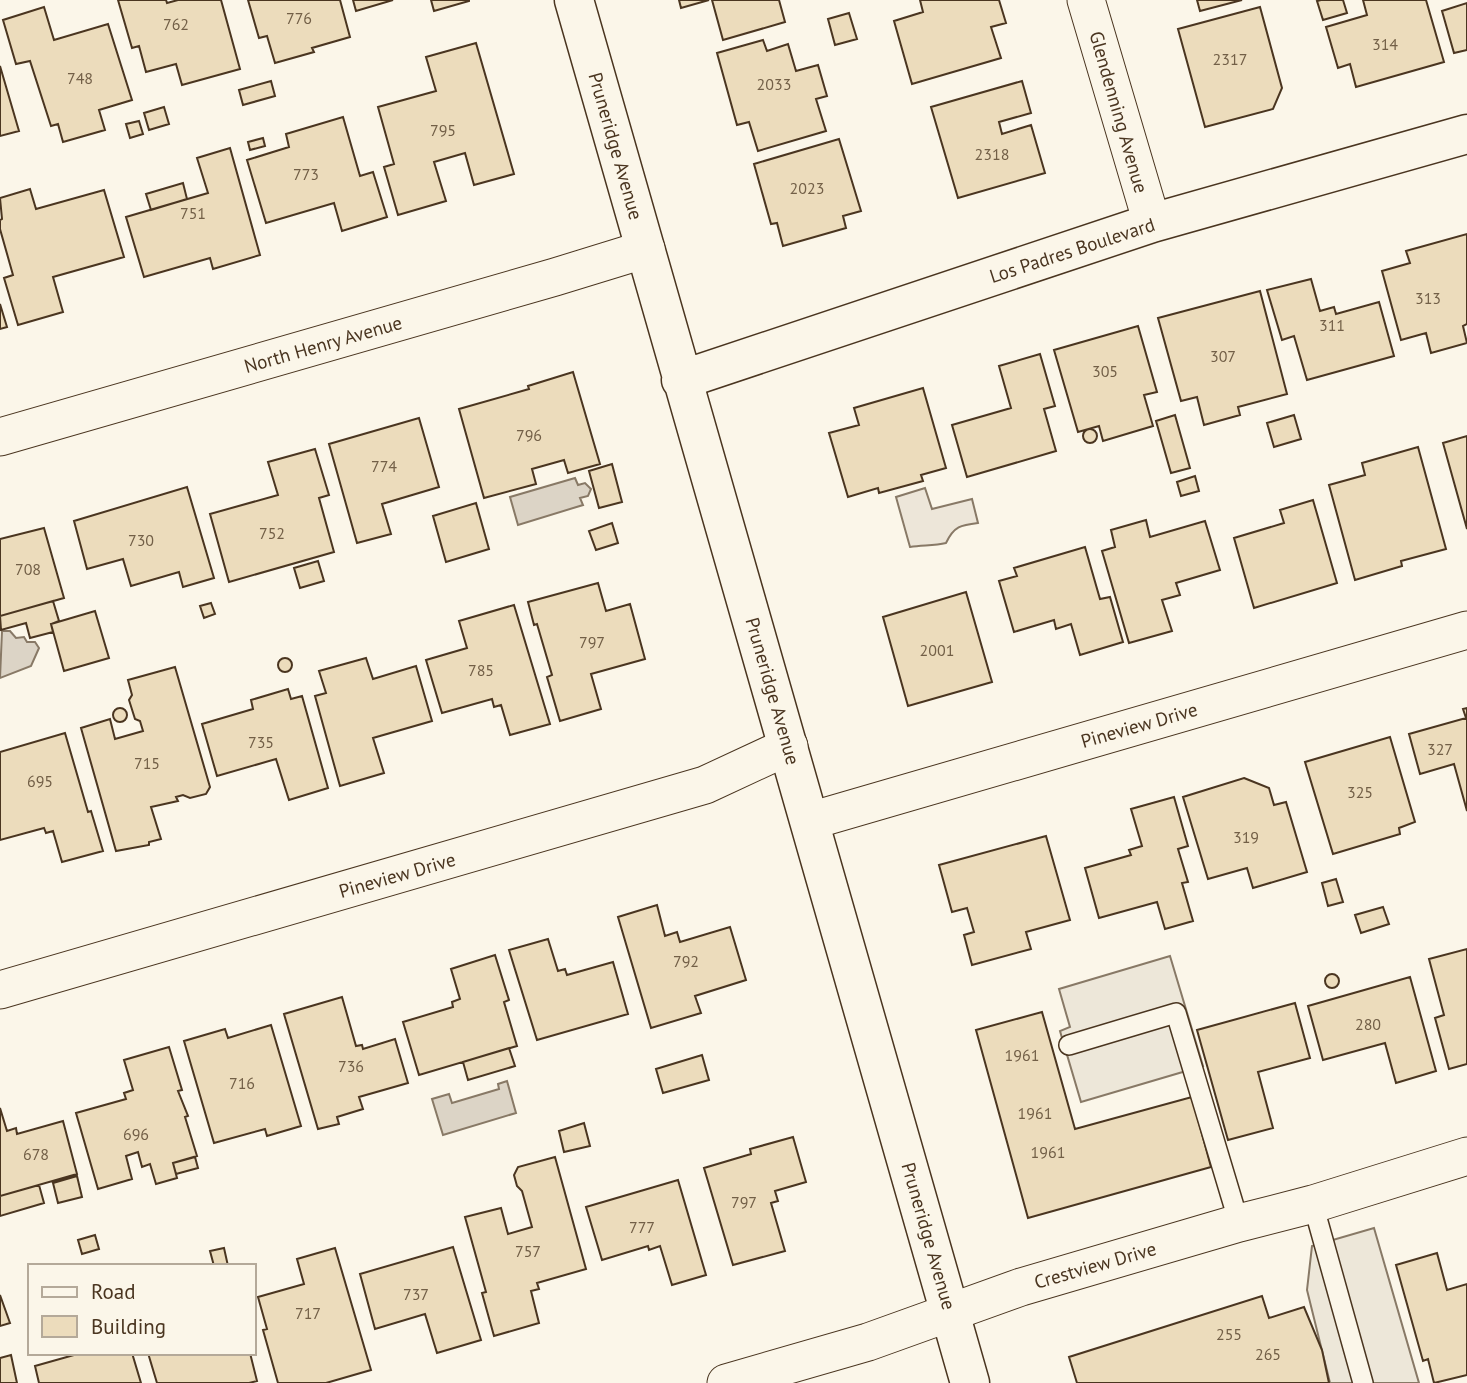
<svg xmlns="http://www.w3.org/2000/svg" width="1467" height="1383" viewBox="0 0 1467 1383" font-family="'PT Sans',sans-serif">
	<rect width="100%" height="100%" fill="#fbf6e9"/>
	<path fill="#ede6d9" stroke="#887966" stroke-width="2" d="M925,488L932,509L972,499L978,523C961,525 954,526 946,543C934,546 923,545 910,547L896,497Z"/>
	<path fill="#ede7d9" stroke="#887966" stroke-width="2" d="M1170,956L1203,1066L1081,1102L1060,1031L1070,1027L1059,989Z
		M1374,1228L1419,1383H1330L1307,1290L1312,1246Z"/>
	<path fill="#dcd4c6" stroke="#887966" stroke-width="2" d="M575,478L578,485L585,483L591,489L588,496L580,498L583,505L518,525L510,497Z
		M2,631H10L16,638L24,637L27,642H35L39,648L31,666L0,678Z
		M507,1081L516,1113L443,1135L432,1099L449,1094L452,1103L499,1089L498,1084Z"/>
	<path fill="#ecdcbc" stroke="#4a3520" stroke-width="2" d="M118,0H166L167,3L178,0H221L240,69L182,85L176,64L146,72L139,46L132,48Z
		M248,0H340L350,37L312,48L314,52L275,63L267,36L259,38Z
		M353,0H393L356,11Z
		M431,0H469V1L434,11Z
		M679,0H709L681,8Z
		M712,0H779L785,22L723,40Z
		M920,0H999L1006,23L991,27L1001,58L912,84L894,21L923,12Z
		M1197,0H1242L1200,11Z
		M1321,0H1343L1347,13L1323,20L1317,1Z
		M1363,0H1426L1444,62L1356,87L1350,64L1338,68L1326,27L1367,15Z
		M1467,3V50L1454,53L1442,11Z
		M44,7L54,40L108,24L132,100L99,110L105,130L63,142L58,124L51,126L30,61L16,64L3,20Z
		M1260,7L1282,88L1273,109L1205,127L1178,29Z
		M849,13L857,39L835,45L828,19Z
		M763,40L767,51L788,44L796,71L818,65L827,96L816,99L826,131L758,151L749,122L737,125L717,53Z
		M476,43L514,174L474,185L465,153L434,162L446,201L398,215L384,167L394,164L378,107L436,91L426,57Z
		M0,66L19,131L0,136Z
		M271,81L275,96L243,105L239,90Z
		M1022,81L1031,113L999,122L1002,134L1031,125L1045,173L958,198L931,107Z
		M164,107L169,124L149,130L144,113Z
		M343,117L360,176L373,172L387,217L342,231L334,203L266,223L247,160L289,147L286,134Z
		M139,121L143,134L130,138L126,124Z
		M263,138L265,146L250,150L248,142Z
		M839,139L861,211L843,216L846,228L783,246L777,223L771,224L754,164Z
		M230,148L260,255L213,269L210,258L144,277L126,217L208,193L197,158Z
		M183,183L187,199L151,210L146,194Z
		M30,189L36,209L104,190L124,257L53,277L63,312L18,325L4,278L13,275L0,229V220L2,219L0,198Z
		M1467,234V324L1463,326L1467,343L1431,353L1426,333L1401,340L1382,271L1410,263L1406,251Z
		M1311,279L1320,311L1334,307L1336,314L1379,302L1394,356L1307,380L1294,336L1282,340L1267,290Z
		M1260,291L1287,394L1238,407L1240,415L1204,425L1197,397L1181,401L1158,318Z
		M0,304L7,327L0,329Z
		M1138,326L1157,392L1144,395L1153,426L1103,441L1099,426L1078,432L1054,350Z
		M1040,354L1055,406L1044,409L1056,451L967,477L952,425L1011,408L999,366Z
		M573,372L600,464L568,473L564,460L532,469L536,484L484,498L459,409L529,389L528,386Z
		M923,388L946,468L921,475L923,481L879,493L878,488L848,497L829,433L859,425L854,408Z
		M1175,415L1190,468L1171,473L1156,421Z
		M1294,415L1301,439L1274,447L1267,423Z
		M419,418L439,487L382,504L391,534L357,543L329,444Z
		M1083 436a7 7 0 1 1 14 0a7 7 0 1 1-14 0Z
		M1467,436V529L1443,443Z
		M1418,447L1446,549L1401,561L1402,566L1355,580L1329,485L1365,475L1362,463Z
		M315,449L329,495L319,498L334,552L229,582L210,514L278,495L268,462Z
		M612,464L622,502L599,508L589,471Z
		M1195,476L1199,491L1181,496L1177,482Z
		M187,487L214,578L183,587L179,572L131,586L123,559L87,569L74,521Z
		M1313,500L1337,583L1254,608L1234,538L1284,523L1280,510Z
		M476,503L489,549L446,562L433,516Z
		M1146,520L1150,537L1205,521L1220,570L1176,583L1180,595L1162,600L1172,631L1129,643L1102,551L1115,547L1111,530Z
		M612,523L618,543L596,550L589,531Z
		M44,528L64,598L0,616V539Z
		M1085,547L1100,599L1110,597L1123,642L1080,655L1071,624L1056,629L1054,620L1014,632L999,581L1017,576L1014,568Z
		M318,561L324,581L300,588L294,568Z
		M598,583L606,611L630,604L645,659L591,674L601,709L560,721L547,677L552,675L537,624L534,625L528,602Z
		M966,592L992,682L908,706L883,617Z
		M53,601L59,621L51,624L53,632L30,638L26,623L1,630L0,616Z
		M211,603L215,614L204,618L200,606Z
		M514,605L550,724L510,735L501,705L494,707L492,699L442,713L426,660L467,648L459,621Z
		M95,611L109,658L64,671L51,624Z
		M278 665a7 7 0 1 1 14 0a7 7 0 1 1-14 0Z
		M366,658L373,679L416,666L432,721L373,738L384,773L340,786L315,696L326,693L319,671Z
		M175,667L210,787L206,794L190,798L183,795L176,797L178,801L151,807L161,839L149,842V845L116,851L81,728L110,719L115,739L143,731L140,721L135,719L129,700L132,695L128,680Z
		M288,689L291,699L302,696L328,788L289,800L276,759L217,776L202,724L253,709L251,700Z
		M113 715a7 7 0 1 1 14 0a7 7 0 1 1-14 0Z
		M1467,708V811L1454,764L1420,774L1409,734L1466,718L1463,709Z
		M65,733L88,812L91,811L103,851L62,862L53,831L46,833L44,828L0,840V752Z
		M1390,737L1415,822L1399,828L1400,834L1333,854L1305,762Z
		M1244,778L1269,788L1274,805L1286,802L1307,872L1253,888L1247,868L1208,879L1183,797Z
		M1174,797L1188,846L1178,849L1188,882L1182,883L1193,921L1165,929L1157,902L1099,918L1085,868L1131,855L1129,850L1142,846L1131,809Z
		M1046,836L1070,920L1026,932L1031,949L972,965L964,935L974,932L967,908L952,912L939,865Z
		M1336,879L1343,902L1328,906L1322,883Z
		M657,905L665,936L677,932L680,942L730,927L746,980L695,996L701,1013L651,1028L618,917Z
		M1383,907L1389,924L1361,933L1355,915Z
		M548,939L558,971L565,969L567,975L613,962L628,1014L537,1040L509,950Z
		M1467,949V1064L1449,1069L1435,1018L1444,1015L1429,959Z
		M495,955L509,1000L504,1002L517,1046L419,1075L403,1022L453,1007L452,1002L460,999L451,969Z
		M1325 981a7 7 0 1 1 14 0a7 7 0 1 1-14 0Z
		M1410,977L1436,1071L1396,1083L1385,1043L1323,1060L1308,1006Z
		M342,997L356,1046L362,1045L363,1049L395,1039L408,1083L359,1097L363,1109L337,1117L339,1124L318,1129L284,1014Z
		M1295,1003L1310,1058L1258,1072L1273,1128L1228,1140L1197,1030Z
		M1042,1012L1075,1129L1192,1097L1211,1167L1028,1218L976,1030Z
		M271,1025L301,1126L267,1136L265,1129L214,1143L184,1041L225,1029L228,1038Z
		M169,1047L182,1090L178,1091L188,1116L185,1117L197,1156L173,1163L177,1178L156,1184L150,1164L142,1167L138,1152L126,1156L132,1179L98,1189L76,1113L126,1099L124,1093L133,1090L124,1060Z
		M509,1048L515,1066L468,1080L463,1062Z
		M702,1055L709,1080L663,1093L656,1069Z
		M0,1108L7,1131L16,1128L17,1134L63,1121L77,1174L0,1196Z
		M584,1123L590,1146L564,1152L559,1131Z
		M793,1137L806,1182L775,1191L778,1201L771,1203L785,1251L733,1265L704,1168L751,1154L750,1149Z
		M195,1157L198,1168L176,1174L173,1163Z
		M555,1157L586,1269L537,1283L539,1289L531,1291L539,1323L494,1336L482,1293L486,1292L465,1217L501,1208L508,1234L532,1227L522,1191L517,1186L514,1175L518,1167Z
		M77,1176L82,1197L58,1203L53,1183Z
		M678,1180L706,1275L672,1285L660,1246L649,1250L648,1246L602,1260L586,1207Z
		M39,1185L44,1203L0,1216V1196Z
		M95,1235L99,1249L82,1254L78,1240Z
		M453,1247L481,1340L437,1353L425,1314L375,1329L360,1274Z
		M224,1248L228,1266H214L210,1251Z
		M335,1248L371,1370L326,1383H278L263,1330L267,1329L258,1297L304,1284L297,1259Z
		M1437,1253L1447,1290L1467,1284V1375L1434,1383L1428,1359L1423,1361L1396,1265Z
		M0,1295L10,1323L0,1326Z
		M1262,1296L1269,1318L1304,1307L1322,1350L1329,1383H1077L1069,1357Z
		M81,1353H132L141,1383H39L35,1366Z
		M148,1353H250L257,1381L249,1383H157Z
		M11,1355L17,1383H0V1358Z"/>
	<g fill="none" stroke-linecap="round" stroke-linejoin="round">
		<defs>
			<path id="lane" d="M1069,1045L1176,1013L1239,1223
				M1313,1204L1363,1383"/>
			<path id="street" d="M1086,0L1152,223
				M0,437L555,277L646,249
				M810,821L1467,630
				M0,990L705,785L789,746
				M726,1383L868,1342L1021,1287L1239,1223L1313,1204L1467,1156"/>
			<path id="secondary" d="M574,0L970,1383
				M681,380L1152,223L1467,134"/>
		</defs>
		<use href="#lane" stroke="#4a3520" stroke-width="22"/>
		<use href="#street" stroke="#4a3520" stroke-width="39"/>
		<use href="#secondary" stroke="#4a3520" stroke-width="41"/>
		<use href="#lane" stroke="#fbf6e9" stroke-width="19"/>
		<use href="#street" stroke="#fbf6e9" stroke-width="37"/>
		<use href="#secondary" stroke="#fbf6e9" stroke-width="38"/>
	</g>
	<g text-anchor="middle" stroke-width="5" stroke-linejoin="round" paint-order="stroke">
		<g font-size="16" fill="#725f47">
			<text x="299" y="24">776</text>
			<text x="176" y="30">762</text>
			<text x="1385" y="50">314</text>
			<text x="1230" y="65">2317</text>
			<text x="80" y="84">748</text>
			<text x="774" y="90">2033</text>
			<text x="443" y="136">795</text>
			<text x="992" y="160">2318</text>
			<text x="306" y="180">773</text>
			<text x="807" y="194">2023</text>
			<text x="193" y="219">751</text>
			<text x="1428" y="304">313</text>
			<text x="1332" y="331">311</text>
			<text x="1223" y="362">307</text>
			<text x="1105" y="377">305</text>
			<text x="529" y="441">796</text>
			<text x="384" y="472">774</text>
			<text x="272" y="539">752</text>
			<text x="141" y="546">730</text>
			<text x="28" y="575">708</text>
			<text x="592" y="648">797</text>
			<text x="937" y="656">2001</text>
			<text x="481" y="676">785</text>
			<text x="261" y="748">735</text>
			<text x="1440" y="755">327</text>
			<text x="147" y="769">715</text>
			<text x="40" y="787">695</text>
			<text x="1360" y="798">325</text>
			<text x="1246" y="843">319</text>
			<text x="686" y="967">792</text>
			<text x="1368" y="1030">280</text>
			<text x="1022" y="1061">1961</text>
			<text x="351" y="1072">736</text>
			<text x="242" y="1089">716</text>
			<text x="1035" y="1119">1961</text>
			<text x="136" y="1140">696</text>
			<text x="1048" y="1158">1961</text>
			<text x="36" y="1160">678</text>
			<text x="744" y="1208">797</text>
			<text x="642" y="1233">777</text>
			<text x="528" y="1257">757</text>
			<text x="416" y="1300">737</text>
			<text x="308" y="1319">717</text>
			<text x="1229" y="1340">255</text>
			<text x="1268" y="1360">265</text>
		</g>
		<g font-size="19" fill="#4a3520" stroke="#fbf6e9">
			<text transform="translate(1119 112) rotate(74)" y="7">Glendenning Avenue</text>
			<text transform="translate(616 146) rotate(74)" y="7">Pruneridge Avenue</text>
			<text transform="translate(1072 250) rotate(-18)" y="7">Los Padres Boulevard</text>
			<text transform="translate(323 344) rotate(-16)" y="7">North Henry Avenue</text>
			<text transform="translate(773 691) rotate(74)" y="7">Pruneridge Avenue</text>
			<text transform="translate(1139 725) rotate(-16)" y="7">Pineview Drive</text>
			<text transform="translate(397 875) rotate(-16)" y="7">Pineview Drive</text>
			<text transform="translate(929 1236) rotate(74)" y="7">Pruneridge Avenue</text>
			<text transform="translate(1095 1265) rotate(-16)" y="7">Crestview Drive</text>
		</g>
	</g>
	<rect x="28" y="1264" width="228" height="91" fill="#fbf6e9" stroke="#b4a999" stroke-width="2"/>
	<rect x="42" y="1287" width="35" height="10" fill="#fbf6e9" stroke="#b4a999" stroke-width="2"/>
	<text x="91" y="1299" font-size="21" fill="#4a3520">Road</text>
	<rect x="42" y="1316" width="35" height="21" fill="#ecdcbc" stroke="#b4a999" stroke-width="2"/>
	<text x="91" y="1334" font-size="21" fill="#4a3520">Building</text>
</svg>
